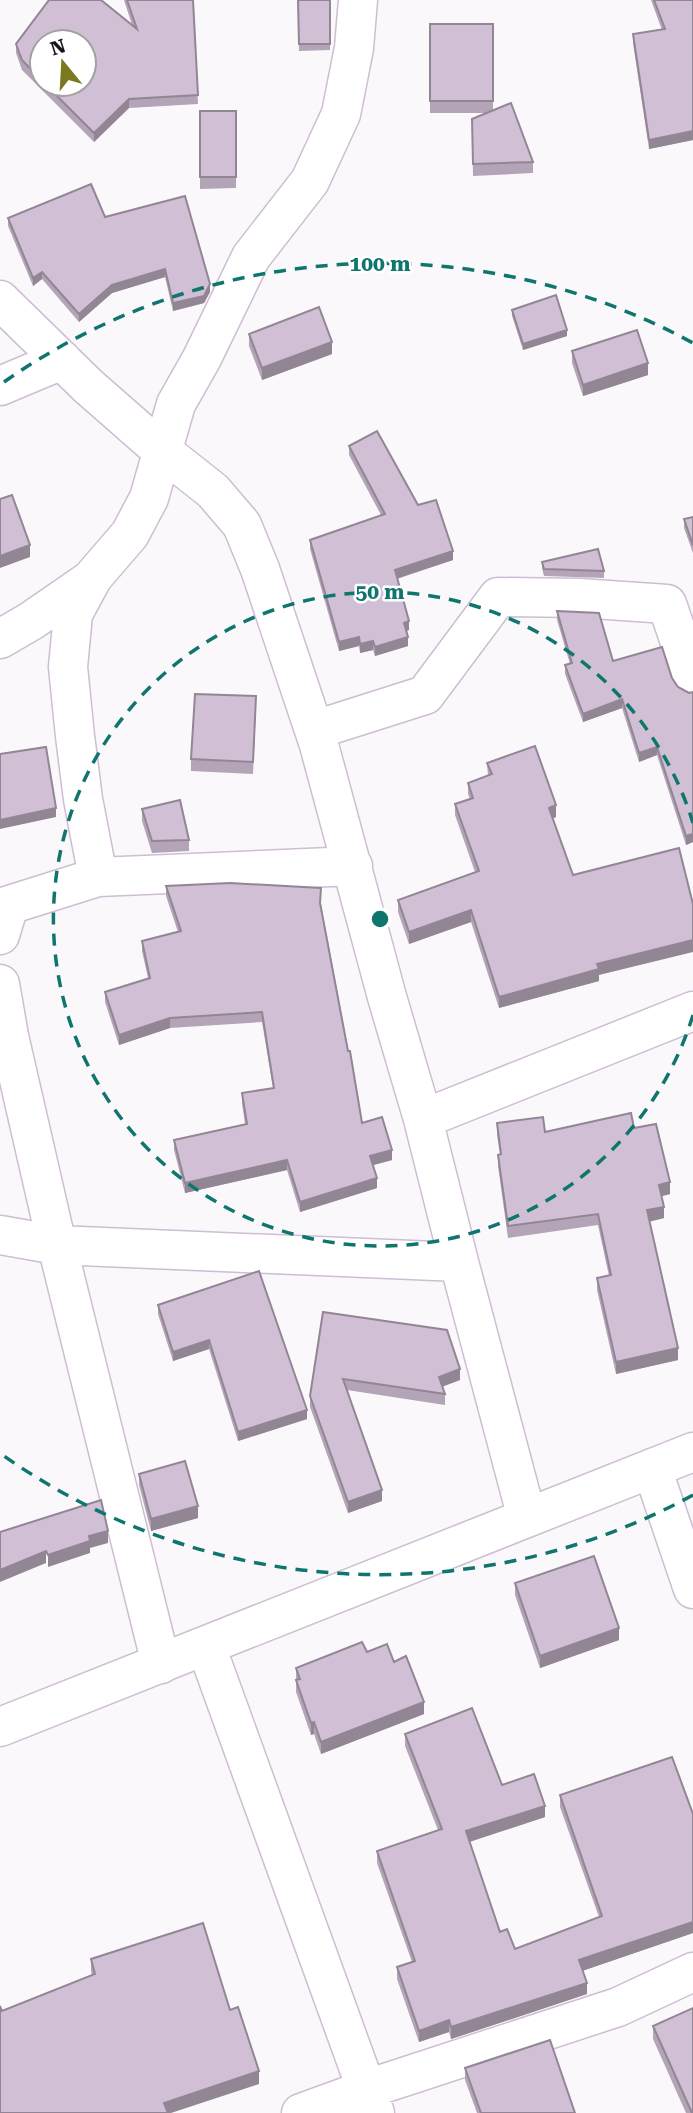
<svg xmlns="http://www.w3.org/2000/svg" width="693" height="2113" viewBox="0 0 693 2113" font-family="'Roboto Serif',serif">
	<rect width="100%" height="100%" fill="#fbf8fc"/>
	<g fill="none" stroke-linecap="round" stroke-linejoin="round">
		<defs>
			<path id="minor" d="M0,300L88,386L161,450L213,491L242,525L260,569L319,745L387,997L423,1119L459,1262
				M0,386L62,360
				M0,639L31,621L89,581
				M315,730L425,695L498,597L579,598L667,604L693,680
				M98,877L83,799L75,736L68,667L73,614L93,577L130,534L149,498L176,404L202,358L251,257L310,181L341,114L354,48L358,0
				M0,935L9,905L98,877L353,866
				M0,984L9,1036L57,1245L161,1664
				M423,1119L693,1011
				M0,1235L57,1245L459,1262L527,1518
				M652,1468L693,1589
				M206,1646L375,2113
				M0,1727L693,1452
				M301,2113L367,2089L618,2007L693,1972"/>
		</defs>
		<use href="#minor" stroke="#cebdd3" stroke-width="41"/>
		<use href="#minor" stroke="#fff" stroke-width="38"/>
	</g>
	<path fill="#b3a4b7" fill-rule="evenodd" d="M124,0H193L198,104L129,108L94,142L22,70L16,53V44L132,25ZM42,42L84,84H42Z
		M298,0H330V50L299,51Z
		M651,0H693V140L649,149L633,43V34L662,30Z
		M430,24H493V110L533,162V173L473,176L472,119L488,113H430Z
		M200,111H236V188L200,189Z
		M105,217L210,292L204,303L173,311L165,277L112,293L79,322L42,279L33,286L8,226V218Z
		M512,310L567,336L523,350L512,316Z
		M249,334L332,354L262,380L249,346Z
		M572,351L648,375L583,396L572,363Z
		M349,446L418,505L453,560L397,579L409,630L407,631L408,646L375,656L373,650L360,653L359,646L339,651L310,549V540L381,515L349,455Z
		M693,517V553L684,528V519Z
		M542,562L604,571V578L544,576L542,568Z
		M557,611L613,661L672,678L678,687L689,693L693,692V842L686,845L657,755L639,762L622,708L583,722L565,674V665L570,664L557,620Z
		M256,708L253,774L191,771V759Z
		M487,763L556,817L552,818L599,975V981L499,1008L471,922L409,944L398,912V900L475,872L455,815V804L470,799L468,794V783L488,776Z
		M142,809L189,840V851L152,853L142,821Z
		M166,886L321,904L362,1123L392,1160L373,1165L377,1188L300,1212L287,1170L185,1193L174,1150V1140L245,1124L242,1103V1093L273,1088L262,1022L170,1028L119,1045L105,1002V992L148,978L142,951V941L178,932L166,896Z
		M497,1123L545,1132L634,1128L670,1194L661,1196L664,1218L649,1222L678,1360L616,1374L597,1290V1278L609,1276L598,1225L508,1238L498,1166V1155L500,1154L497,1135Z
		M259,1271L307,1419L238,1441L209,1349L173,1361L158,1314V1305Z
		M323,1312L460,1380L443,1386L445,1394V1405L347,1390L382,1501L348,1513L310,1407V1396Z
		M139,1474L198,1518L151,1531L139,1485Z
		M515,1583L619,1640L540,1668L515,1595Z
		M367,1652L394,1662L424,1714L321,1754L314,1734L311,1735L296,1692V1668Z
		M405,1734L502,1785L545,1817L469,1842L500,1932L515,1949L599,1917L560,1807V1795L693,1814V1933L582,1971L587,1994L451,2039L449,2032L419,2042L397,1979V1967L412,1962L377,1863V1851L438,1830L405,1746Z
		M91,1959L230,2010L259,2084L2,2011L92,1976L91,1971Z
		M653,2026L693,2113H686L653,2039Z
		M465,2068L575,2113H477L465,2080Z"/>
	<path fill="#928695" d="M129,99V108L94,142V133Z
		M693,131V140L649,149V140Z
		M165,269V277L112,293L79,322V314L112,285Z
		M42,272V279L33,286V278Z
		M210,284V292L204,303L173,311V303Z
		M567,330V336L523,350V344Z
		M332,342V354L262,380V368Z
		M648,363V375L583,396V385Z
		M30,545V557L0,568V556Z
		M453,551V560L395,579V570Z
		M409,621V630L404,632V623Z
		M359,637V646L339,651V642Z
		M408,637V646L375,656V647Z
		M373,641V650L360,653V644Z
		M622,699V708L583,722V714Z
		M657,747V755L639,762V753Z
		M556,805V817L549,820V808Z
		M56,808V817L0,829V820Z
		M693,834V842L686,845V836Z
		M471,910V922L409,944V932Z
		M693,940V952L599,975V981L499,1008V997L597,964Z
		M170,1018V1028L119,1045V1035Z
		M392,1150V1160L370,1166V1156Z
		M287,1160V1170L185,1193V1183Z
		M377,1178V1188L300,1212V1202Z
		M670,1182V1194L659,1197V1185Z
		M664,1207V1218L647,1222V1210Z
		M209,1340V1349L173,1361V1352Z
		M678,1348V1360L616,1374V1362Z
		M460,1369V1380L439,1388V1377Z
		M307,1410V1419L238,1441V1432Z
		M382,1490V1501L348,1513V1502Z
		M198,1506V1518L151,1531V1519Z
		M108,1531V1543L90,1548V1553L48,1567V1555L89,1536Z
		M46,1551V1563L0,1582V1570Z
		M619,1628V1640L540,1668V1656Z
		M424,1702V1714L321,1754V1742Z
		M314,1722V1734L311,1735V1723Z
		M545,1806V1817L466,1843V1831Z
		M693,1922V1933L579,1972V1960Z
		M587,1983V1994L451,2039V2027Z
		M449,2020V2032L419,2042V2031Z
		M259,2071V2084L171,2113H164V2103Z"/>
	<path fill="#d0bfd5" stroke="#928695" stroke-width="2" d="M49,0H101L137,29L127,0H193L198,95L129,99L94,133L45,84H84V42H42V81L22,60L16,44Z
		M298,0H330V44H299Z
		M654,0H693V131L649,140L633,34L665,29Z
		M430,24H493V101H430Z
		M511,103L533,162L473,164L472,119Z
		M200,111H236V177H200Z
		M91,184L105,217L185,196L210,284L204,296L173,303L165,269L112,285L79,314L42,272L33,278L8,218Z
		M556,295L567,330L523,344L512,310Z
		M319,307L332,342L262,368L249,334Z
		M637,330L648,363L583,385L572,351Z
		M377,431L418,505L436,500L453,551L395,570L409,621L404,623L408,637L375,647L373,641L360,644L359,637L339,642L310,540L385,514L349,446Z
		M12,495L30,545L0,556V499Z
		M693,517V545L684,519Z
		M598,549L604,571L544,569L542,562Z
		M557,611L599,613L613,661L662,647L672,678L678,687L689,693L693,692V834L686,836L657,747L639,753L622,699L583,714L565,665L572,663Z
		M195,694L256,696L253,762L191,759Z
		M535,746L556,805L549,808L573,875L679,848L693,904V940L597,964L599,969L499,997L471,910L409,932L398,900L479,871L455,804L473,798L468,783L492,774L487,763Z
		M46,747L56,808L0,820V754Z
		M180,800L189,840L152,841L142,809Z
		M230,883L321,888L320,903L348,1051H350L362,1123L382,1117L392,1150L370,1156L377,1178L300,1202L287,1160L185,1183L174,1140L247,1124L242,1093L274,1088L262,1012L170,1018L119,1035L105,992L150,978L142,941L181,931L166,886Z
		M631,1113L634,1128L656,1124L670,1182L659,1185L664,1207L647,1210L678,1348L616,1362L597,1278L611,1275L598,1214L508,1226L498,1155L501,1154L497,1123L543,1117L545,1132Z
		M259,1271L307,1410L238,1432L209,1340L173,1352L158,1305Z
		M323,1312L447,1330L460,1369L439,1377L445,1394L343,1379L382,1490L348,1502L310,1396Z
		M185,1461L198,1506L151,1519L139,1474Z
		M101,1500L108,1531L89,1536L90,1541L48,1555L46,1551L0,1570V1532Z
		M594,1556L619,1628L540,1656L515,1583Z
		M362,1642L367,1652L387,1644L394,1662L406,1656L424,1702L321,1742L314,1722L311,1723L296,1680L300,1679L296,1668Z
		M472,1708L502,1785L534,1774L545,1806L466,1831L500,1932L507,1929L515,1949L602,1916L560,1795L672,1757L693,1814V1922L579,1960L587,1983L451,2027L449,2020L419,2031L397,1967L415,1961L377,1851L442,1829L405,1734Z
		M203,1923L230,2010L238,2007L259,2071L164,2103L168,2113H0V2006L2,2011L95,1974L91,1959Z
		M693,2008V2113H692L653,2026Z
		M550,2040L575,2113H481L465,2068Z"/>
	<g fill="none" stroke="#0f766e" stroke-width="3.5" stroke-dasharray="12 9">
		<path d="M693 1015A327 327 0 1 1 693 823"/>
		<path d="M693 1495A655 655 0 0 1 4 1456M4 382A655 655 0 0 1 693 343"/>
	</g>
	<circle cx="380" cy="919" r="10" fill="#0f766e" stroke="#fff" stroke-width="3.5"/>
	<g font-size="21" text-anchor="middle" font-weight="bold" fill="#0f766e" stroke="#fff" stroke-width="5" stroke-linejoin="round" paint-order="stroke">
		<text x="380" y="271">100 m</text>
		<text x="380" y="599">50 m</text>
	</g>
	<g transform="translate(63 63) rotate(342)"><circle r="33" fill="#ffffff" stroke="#a3a1a4" stroke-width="2"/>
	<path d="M0-5L12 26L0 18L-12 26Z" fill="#7a7920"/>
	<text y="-10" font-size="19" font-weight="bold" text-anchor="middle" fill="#19131b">N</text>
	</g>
</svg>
